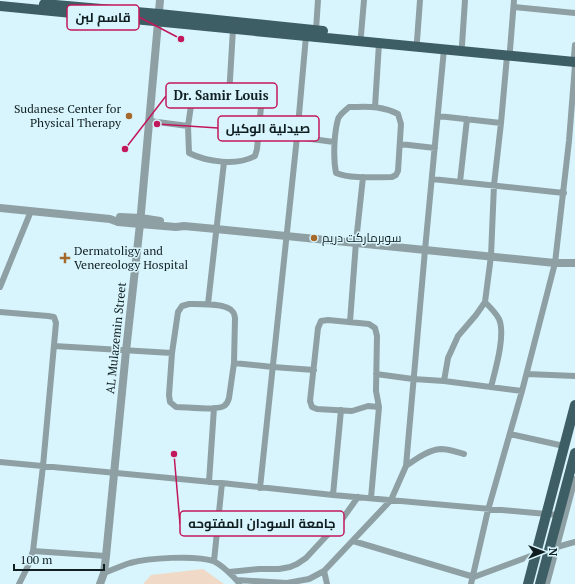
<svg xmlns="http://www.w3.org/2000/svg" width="575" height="584" viewBox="0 0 575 584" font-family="'PT Serif',Cairo,serif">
	<rect width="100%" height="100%" fill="#d8f5fd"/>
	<path fill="#f0dac7" d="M203,569L224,584H143L151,575Z"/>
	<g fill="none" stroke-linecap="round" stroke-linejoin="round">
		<path stroke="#8ea0a4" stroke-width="6" d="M514,7L575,13
			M316,30L318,0
			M361,35L364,0
			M417,41L420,0
			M462,45L465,0
			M510,50L514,0
			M574,56L575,45
			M201,94L256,98L260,101L261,107L257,149L255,156C237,166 207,162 189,153L188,126L192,99L196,95Z
			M229,96L233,29
			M349,107C367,107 380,105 398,114L401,124L398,171L396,175L392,177C376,177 350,179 336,173C333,158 334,134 338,119C340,114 345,111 349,107Z
			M375,107L379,43
			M438,116L501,123
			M150,121L188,126
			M259,132L334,142
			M400,144L435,148
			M432,179L564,193
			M460,182L467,119
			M0,287L31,211
			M485,302C490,307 496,313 499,319C506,335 495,371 491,387
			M189,304C198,304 228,303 233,312C234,312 235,318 235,318L234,363L229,398C228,402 227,404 224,406C215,411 187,407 176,407L170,402L169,395L172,353L178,312L182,306Z
			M208,304L224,162
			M0,312L48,316L54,317L56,323L43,466L33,551L28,566L19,584
			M328,320L369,324L375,328L377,336L376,391L379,407L368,406L352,411L317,409L312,407L310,401L318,328L321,321Z
			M350,322L356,242L363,177
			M54,346L172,353
			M234,363L273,367L314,370
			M376,374L413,379L444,381L522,391
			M527,374L575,376
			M444,381L448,358L458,336L476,315L485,302L491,256L494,185L501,123L507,56
			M510,434L564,446
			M0,462L222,483L333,495L558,515
			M406,466C416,459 428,450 441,449C449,449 456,452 464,454
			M209,482L214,408
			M260,488L297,137L306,36
			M333,495L341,410
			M371,498L379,407
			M353,541L474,577L536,554
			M557,547L575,542
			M33,551L106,556
			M214,561L222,483
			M324,571L327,584
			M229,572L259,569H279L290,567L297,564L306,558L343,518L358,497
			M104,573C112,570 121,566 130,563C148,558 196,555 213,561C221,564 234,577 239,583
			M237,580L287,583L309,579L324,571L391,500L406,466L425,250L444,49
			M471,584L488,510L522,391L555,263L569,141L575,65
			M547,584L575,479"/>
		<path stroke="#8ea0a4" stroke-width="8" d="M0,208L110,219L118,222L140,224L176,227L184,226L216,229L555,263H575
			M120,217L141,218L160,221
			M100,584L104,573L106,556L126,351L140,224L160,0"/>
		<path stroke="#3e5e66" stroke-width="10" d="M44,4L159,14L323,31
			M0,6L306,36L575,62
			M528,584L575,405
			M540,584L575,453"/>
	</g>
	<g fill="#a5692b" stroke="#d8f5fd" stroke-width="1.5">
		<circle cx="129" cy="116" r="4"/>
		<circle cx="314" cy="238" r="4"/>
		<path d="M63 252h4v4h4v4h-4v4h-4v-4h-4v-4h4z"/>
	</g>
	<g text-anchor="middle" stroke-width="3" stroke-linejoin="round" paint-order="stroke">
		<g font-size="12" fill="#101e21" stroke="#d8f5fd" text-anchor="start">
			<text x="121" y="113" text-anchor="end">Sudanese Center for<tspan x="121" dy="14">Physical Therapy</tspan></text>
			<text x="322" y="242">سوبرماركت دريم</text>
			<text x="74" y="255">Dermatoligy and<tspan x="74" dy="14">Venereology Hospital</tspan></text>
		</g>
		<g font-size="12" fill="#101e21" stroke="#d8f5fd">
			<text transform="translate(116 338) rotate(-84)" y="4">AL Mulazemin Street</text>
		</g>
	</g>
	<path fill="none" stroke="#c2185b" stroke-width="1.5" d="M181 39L139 17M125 149L166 96M157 124L218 128M174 454L180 524"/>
	<g fill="#c2185b" stroke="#d8f5fd" stroke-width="1.5">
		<circle cx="181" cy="39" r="4"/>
		<circle cx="125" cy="149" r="4"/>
		<circle cx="157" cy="124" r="4"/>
		<circle cx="174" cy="454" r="4"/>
	</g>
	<g fill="#d8f5fd" stroke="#c2185b" stroke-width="1.5">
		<rect x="67" y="5" width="72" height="25" rx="4"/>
		<rect x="166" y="83" width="111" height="25" rx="4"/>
		<rect x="218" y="116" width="101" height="25" rx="4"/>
		<rect x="180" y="511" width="164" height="25" rx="4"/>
	</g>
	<g font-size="13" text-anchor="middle" font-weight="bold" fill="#101e21">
		<text x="103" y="22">قاسم لبن</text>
		<text x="221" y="100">Dr. Samir Louis</text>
		<text x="268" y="133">صيدلية الوكيل</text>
		<text x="262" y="528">جامعة السودان المفتوحه</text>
	</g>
	<g transform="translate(543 552) rotate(90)" stroke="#d8f5fd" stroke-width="3" paint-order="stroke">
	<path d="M0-3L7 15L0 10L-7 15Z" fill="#101e21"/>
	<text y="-6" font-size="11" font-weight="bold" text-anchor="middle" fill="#101e21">N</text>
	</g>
	<path d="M14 564v6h90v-6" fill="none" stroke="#101e21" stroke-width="2"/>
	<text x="20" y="564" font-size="12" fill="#101e21" stroke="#d8f5fd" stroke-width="3" paint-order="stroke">100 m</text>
</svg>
